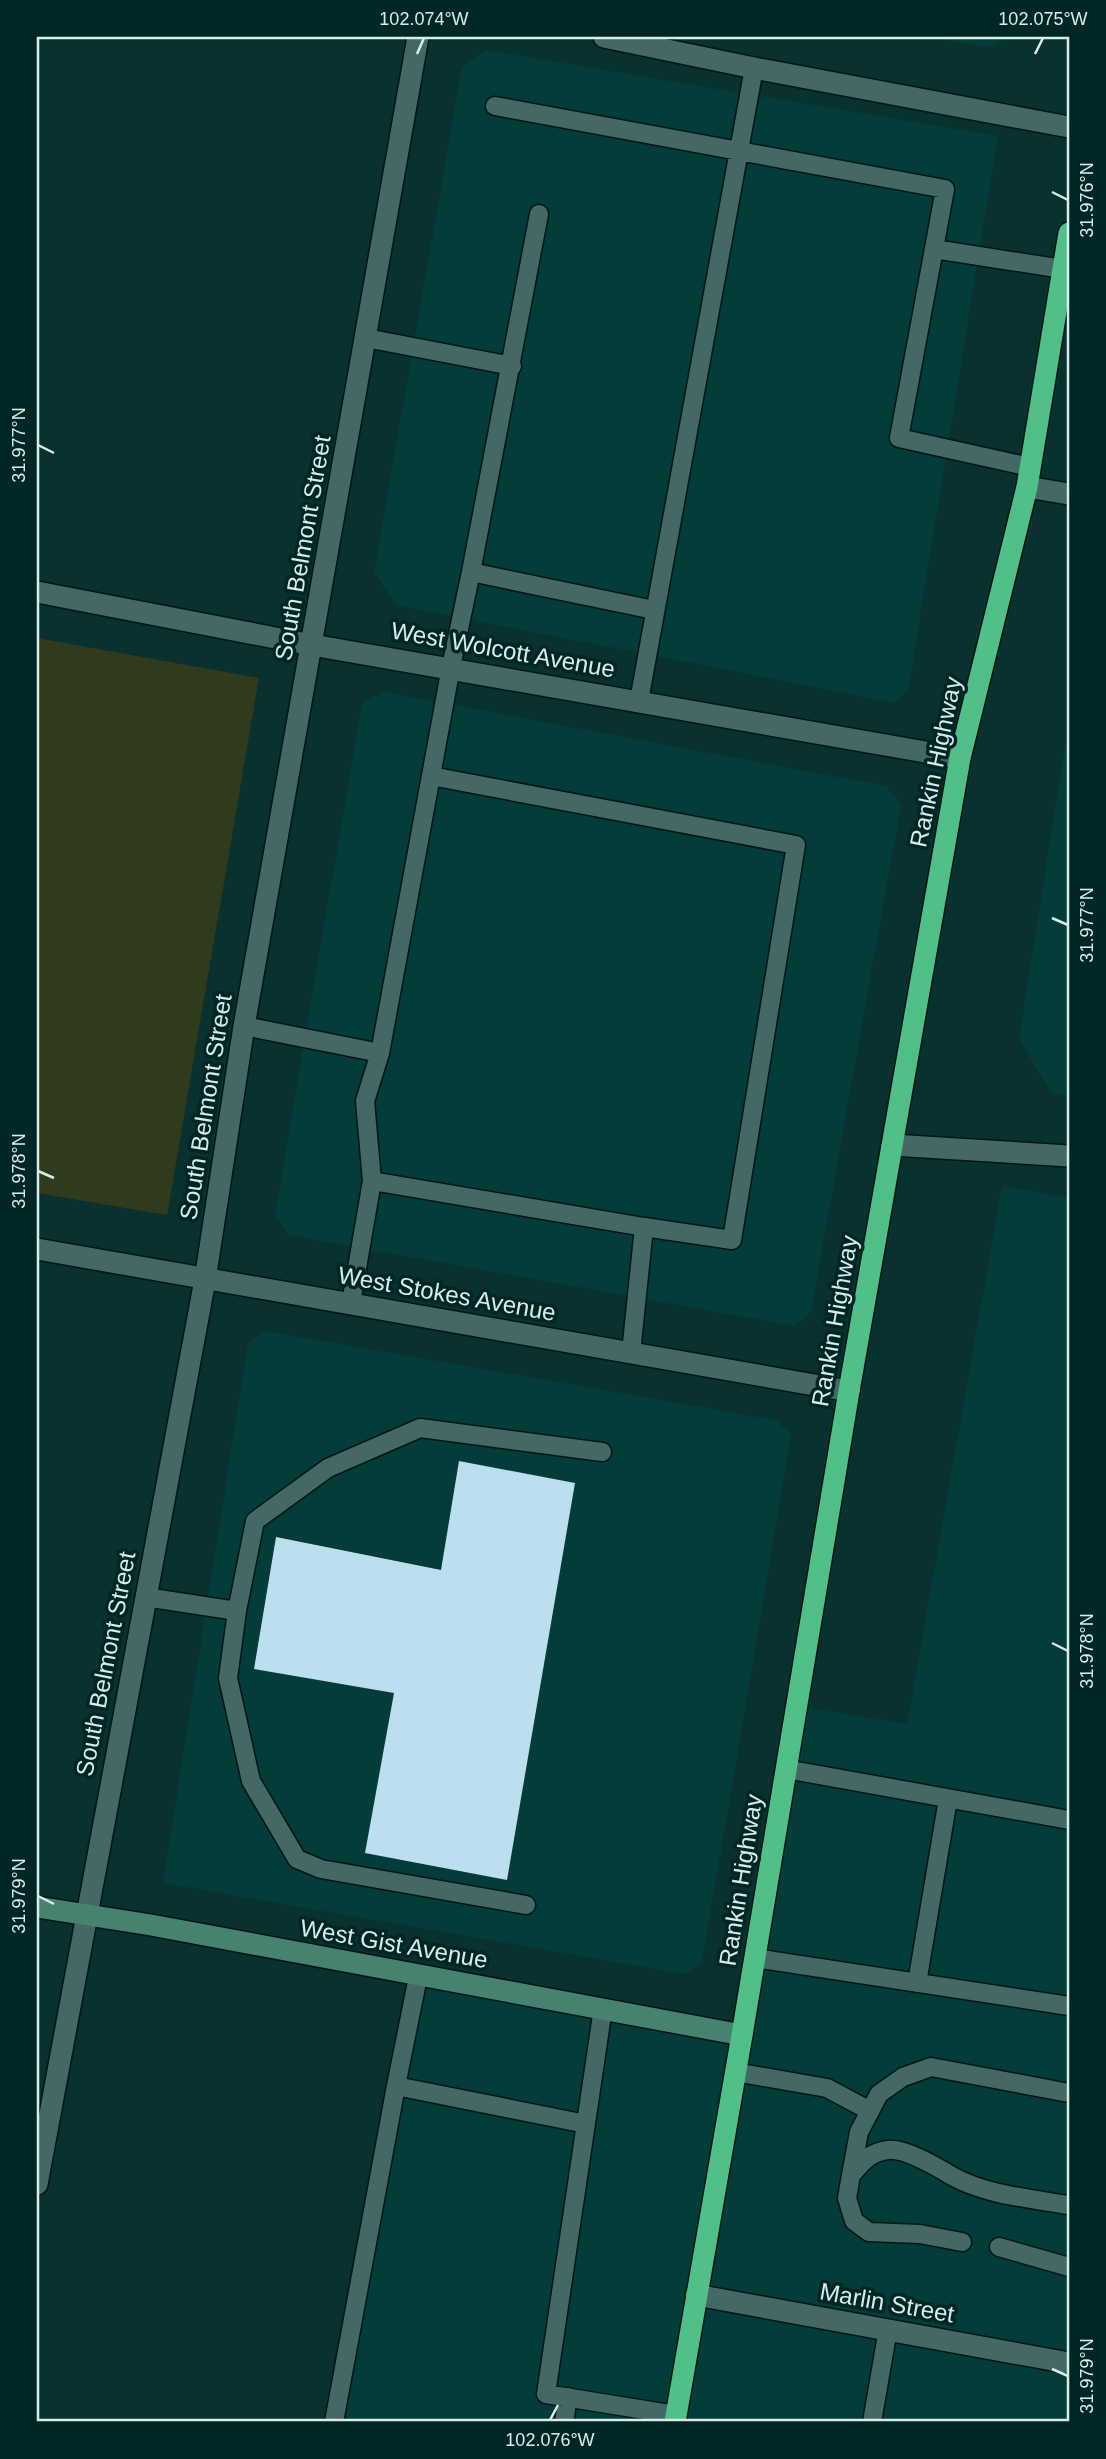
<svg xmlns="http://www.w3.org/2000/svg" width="1106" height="2459" viewBox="0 0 1106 2459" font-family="Helvetica,sans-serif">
	<rect width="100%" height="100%" fill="#09312f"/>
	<path fill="#043c3a" d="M929,37H1004L994,48Z
		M486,50L998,136L908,691L895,703L396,605L374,572L462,67Z
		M384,692L886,786L901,805L811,1312L794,1326L289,1235L275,1214L362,703Z
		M1069,721V1096L1051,1093L1019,1039Z
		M1002,1186L1069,1198V2422H329L409,1973L740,2034L797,1706L907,1724Z
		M265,1331L776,1420L791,1434L702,1964L684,1974L163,1883L248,1343Z"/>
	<path fill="#303b1d" d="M37,638L259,678L167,1215L37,1193Z"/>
	<path fill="#bbdfee" d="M459,1461L575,1483L507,1880L365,1853L394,1693L254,1669L276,1537L441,1570Z"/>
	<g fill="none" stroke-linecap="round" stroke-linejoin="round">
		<defs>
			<path id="lane" d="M495,106L945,189L899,438L1030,467
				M934,249L1063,269
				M366,338L512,366
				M471,572L539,214
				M639,701L754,68
				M431,776L796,845L732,1240L644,1227
				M244,1026L380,1053L451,667L471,572L654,610
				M372,1181L365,1101L380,1053
				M351,1303L372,1181L644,1227L631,1353
				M145,1597L237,1611
				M786,1769L1069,1820
				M526,1905L321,1869L297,1859L251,1781L228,1678L237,1611L255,1521L328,1468L420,1428L602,1452
				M755,1958L1069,2006
				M418,1977L396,2086L586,2124
				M917,1983L948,1799
				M603,2008L546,2394L676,2415
				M735,2072L827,2088L870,2111
				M853,2173C863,2161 871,2152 888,2150C905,2148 937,2167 952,2176C986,2195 1029,2198 1067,2205
				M962,2242L920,2234L869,2232L854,2221L847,2198L851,2175L859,2132L879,2094L903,2077L931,2067L1069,2093
				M999,2247L1069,2267
				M334,2422L396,2086
				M564,2422L568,2397
				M872,2422L888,2329"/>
			<path id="street" d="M604,37L754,68L1069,127
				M1027,487L1069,494
				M37,592L312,645L960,758
				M892,1145L1069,1156
				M37,1249L849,1391
				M37,2184L205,1280L244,1026L418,37
				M696,2295L1069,2363"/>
			<path id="secondary" d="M37,1907L151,1925L742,2035"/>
			<path id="highway" d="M675,2422L742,2035L849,1391L960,758L1027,487L1069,233"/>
		</defs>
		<use href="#lane" stroke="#001717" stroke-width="21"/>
		<use href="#street" stroke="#001717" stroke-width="24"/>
		<use href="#secondary" stroke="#001717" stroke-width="24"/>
		<use href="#highway" stroke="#001717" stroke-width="24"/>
		<use href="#lane" stroke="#436866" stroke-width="18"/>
		<use href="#street" stroke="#436866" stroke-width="21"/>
		<use href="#secondary" stroke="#478270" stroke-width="21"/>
		<use href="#highway" stroke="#51c088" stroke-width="21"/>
	</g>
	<path fill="none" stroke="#d8eceb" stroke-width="2.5" d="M417,54L424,38M1035,54L1043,38M1052,192L1068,200M38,445L54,453M1052,918L1068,925M38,1171L54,1178M1052,1643L1068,1651M38,1896L54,1904M1052,2369L1068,2376M550,2420L558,2405"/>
	<g text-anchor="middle" stroke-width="7" stroke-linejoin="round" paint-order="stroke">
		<g font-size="24" fill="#d8eceb" stroke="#002726">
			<text transform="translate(303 548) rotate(-80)" y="8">South Belmont Street</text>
			<text transform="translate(503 650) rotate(10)" y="8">West Wolcott Avenue</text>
			<text transform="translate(936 762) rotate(-78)" y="8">Rankin Highway</text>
			<text transform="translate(206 1107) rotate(-81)" y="8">South Belmont Street</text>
			<text transform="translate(447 1294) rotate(10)" y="8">West Stokes Avenue</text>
			<text transform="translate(835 1321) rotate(-80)" y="8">Rankin Highway</text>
			<text transform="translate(106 1664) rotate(-79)" y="8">South Belmont Street</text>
			<text transform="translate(741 1880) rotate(-81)" y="8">Rankin Highway</text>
			<text transform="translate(394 1944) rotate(10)" y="8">West Gist Avenue</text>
			<text transform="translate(887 2303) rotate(10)" y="8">Marlin Street</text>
		</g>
	</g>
	<rect width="1106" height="2459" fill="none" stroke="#002726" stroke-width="77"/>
	<rect x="38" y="38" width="1030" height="2382" fill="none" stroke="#d8eceb" stroke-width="2.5"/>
	<g font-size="18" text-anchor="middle" fill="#d8eceb">
		<text x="424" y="25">102.074°W</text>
		<text x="1043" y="25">102.075°W</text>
		<text transform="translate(1087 200) rotate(-90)" y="6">31.976°N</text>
		<text transform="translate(19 445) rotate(-90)" y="6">31.977°N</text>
		<text transform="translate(1087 925) rotate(-90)" y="6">31.977°N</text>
		<text transform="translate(19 1171) rotate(-90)" y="6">31.978°N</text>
		<text transform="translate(1087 1651) rotate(-90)" y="6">31.978°N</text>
		<text transform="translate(19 1896) rotate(-90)" y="6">31.979°N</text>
		<text transform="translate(1087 2376) rotate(-90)" y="6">31.979°N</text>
		<text x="550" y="2446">102.076°W</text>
	</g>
</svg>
